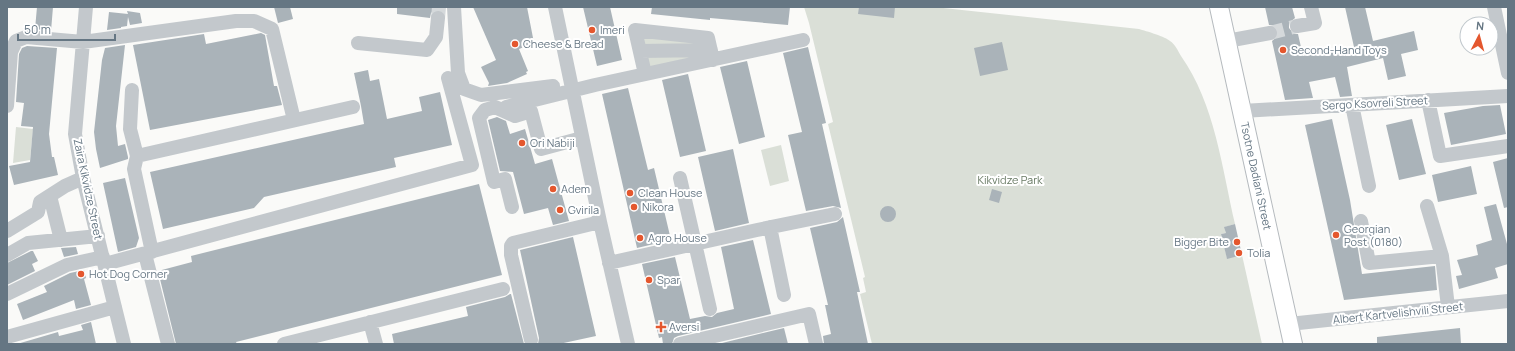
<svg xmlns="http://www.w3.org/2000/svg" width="1515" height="351" viewBox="0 0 1515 351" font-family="Manrope,sans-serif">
	<rect width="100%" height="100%" fill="#fafaf8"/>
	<path fill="#dadfd7" d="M804,7H934L1139,29C1146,31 1166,37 1170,41C1175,44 1178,51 1181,56C1215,104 1222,168 1235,224L1225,227L1226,233L1221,234L1227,258L1242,255L1262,344H872L860,294L866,292L863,278L865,277L828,124L833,122L809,23Z
		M642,36L694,39L705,55L649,67Z
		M16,127L33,129L30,160L13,163Z
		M781,145L789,181L770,186L761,150Z"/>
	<path fill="#aab3b9" d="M37,7H53L51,31L35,29Z
		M274,7H290L293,19L278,23Z
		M397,7H444L443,11L438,10H434L431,13L430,18L397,14Z
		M473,7H527L534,43L519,49L528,71L526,72L527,74L507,83L488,86L489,83L481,67L496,60Z
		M583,7H610L622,60L597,66Z
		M652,7H790L788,25L710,18V20L651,14Z
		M859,7H895L894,18L858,14Z
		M1265,7H1292L1295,18L1289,23V28L1294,34H1298L1303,56L1354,47L1345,7H1365L1373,41L1414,31L1418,50L1401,54L1406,76L1388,80L1383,58L1347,67L1352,96L1340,97L1335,77L1309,82L1313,98L1285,100L1272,41L1278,36V31L1273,25H1269Z
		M127,11L140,13L142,23L130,25L128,17L127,26L121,27V28L107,30L109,12L128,14Z
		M261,33L265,35L274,86H277L282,105L150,130L133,45L204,34L206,44Z
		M1002,42L1008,70L980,76L974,48Z
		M125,45L116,126L118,146L125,144L128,157V159L100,168L96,149L94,132L102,60L105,48Z
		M27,46L57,48L49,134L52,157H54L58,175L14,185L9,166L30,162L33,127L21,126L24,103L16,102L19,54L22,48Z
		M808,47L826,123L822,124L841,208L833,206L806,211L788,135L802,132L783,53Z
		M747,61L765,137L739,144L720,67Z
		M368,70L370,81L379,79L387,119L422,111L419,97L440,92L452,145L394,158L396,167L264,197L254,208L163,229L150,172L364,124L361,106L354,73Z
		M688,74L706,151L680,157L662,80Z
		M628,88L648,170L654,168L671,240L637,248L602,94Z
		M1500,105L1506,134L1451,145L1444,113L1483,106Z
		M497,117L506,121L510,134L525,129L535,164L552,159L569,221L553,225L548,208L524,214L513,172L500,171L488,120Z
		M1332,119L1350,200L1362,274L1435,266L1437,290L1344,300L1305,125Z
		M1412,119L1426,174L1399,180L1386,125Z
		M733,149L749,223L715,231L698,157Z
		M1508,158V207L1504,208L1493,162Z
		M1471,166L1477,194L1438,202L1432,175Z
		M125,178L139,238L136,247L118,252L103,183Z
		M479,184L502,275L236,342L237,344H176L158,271L192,262L191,256Z
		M992,189L1002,192L999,203L989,200Z
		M1496,204L1507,244H1508V264L1495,268L1498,278L1459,289L1456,276L1462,275L1457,260L1478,255L1476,245L1492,240L1484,207Z
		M880 214a8 8 0 1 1 16 0a8 8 0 1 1-16 0Z
		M843,217L860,292H857L868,344H824L823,336L831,334L825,305H828L810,228L837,222Z
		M1235,224L1242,255L1227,259L1221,234L1226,233L1224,227Z
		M573,237L596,336L559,344H538L539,338L520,250Z
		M753,240L771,314L678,336L674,338L672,344H663L662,337L659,338L642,264L675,257L690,319L705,316L712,317L717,313L734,309L721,247Z
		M76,247L78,254L64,257L61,248Z
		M31,251H33L38,261L32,264L35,271L7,285V263Z
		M84,270L86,278L84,279L91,305L76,309L74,300L23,320L17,304L47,292L44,286L70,273Z
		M510,294H511L524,344H394L392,334L468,316L466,307L505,297Z
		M91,322L96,344H17L58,332L59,336L83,330L81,325Z
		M784,328L788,344H718Z
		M1460,328L1461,344H1377V337Z"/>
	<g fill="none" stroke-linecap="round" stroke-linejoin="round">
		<path stroke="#d5d9db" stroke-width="14" stroke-dasharray="14 7" stroke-linecap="butt" d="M438,18L439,7
			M1270,33L1297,26"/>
		<defs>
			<g id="major">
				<path id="s1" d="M1219,7L1293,344"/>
			</g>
		</defs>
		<use href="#major" stroke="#b5babe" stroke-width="20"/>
		<path stroke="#c3c8cc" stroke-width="14" d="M86,7L75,134L83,178L124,344
			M454,7L458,73L464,89L481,95L553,86
			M555,7L600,222L628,344
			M1494,7L1508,73
			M1297,26L1315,23L1311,7
			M1227,41L1270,33
			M358,43L427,50L436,37L438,18
			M640,51L711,50
			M645,74L635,30L708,38L713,60
			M132,90L130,129L137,156L134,169L152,252
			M1428,100L1440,156L1508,146
			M1352,105L1369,186
			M7,106L11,52L16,41L26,37L83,42L236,21H254L272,29L294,120
			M506,107L595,85L803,40
			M1242,111L1508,96
			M137,156L353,107
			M680,178L710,309
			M50,196L61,240
			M512,207L505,179L494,182L479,118L485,110L495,107L515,116L531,111L541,149L582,138
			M1361,221L1369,263L1442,256L1427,206
			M770,227L784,295
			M7,231L38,212L40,202L65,186L83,178
			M145,254L168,344
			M7,255L28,243L98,236
			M1442,256L1448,307
			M609,263L757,230L835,214
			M105,264L472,165L448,78
			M7,294L67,265L103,257
			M370,322L376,344
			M1289,324L1508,301
			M7,337L115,307
			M531,340L511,255V246L513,243L600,222
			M284,344L503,289
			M680,344L809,314L816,344"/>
		<use href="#major" stroke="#fff" stroke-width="18"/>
	</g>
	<g fill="#e4572e" stroke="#fff" stroke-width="1.5">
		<circle cx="592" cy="30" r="4"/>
		<circle cx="515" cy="44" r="4"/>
		<circle cx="1283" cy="50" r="4"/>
		<circle cx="522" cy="143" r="4"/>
		<circle cx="553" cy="189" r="4"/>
		<circle cx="630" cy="193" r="4"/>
		<circle cx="634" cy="207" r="4"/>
		<circle cx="560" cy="210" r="4"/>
		<circle cx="1336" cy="235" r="4"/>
		<circle cx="640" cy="238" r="4"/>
		<circle cx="1237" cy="242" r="4"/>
		<circle cx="1239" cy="253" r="4"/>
		<circle cx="81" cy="274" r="4"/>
		<circle cx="649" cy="280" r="4"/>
		<path d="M659 321h4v4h4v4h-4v4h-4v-4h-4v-4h4z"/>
	</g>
	<g text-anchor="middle" stroke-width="4" stroke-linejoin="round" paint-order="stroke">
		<g font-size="11" fill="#657683" stroke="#fff" text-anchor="start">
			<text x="600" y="34">Imeri</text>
			<text x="523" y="48">Cheese &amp; Bread</text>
			<text x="1291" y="54">Second-Hand Toys</text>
			<text x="530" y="147">Ori Nabiji</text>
			<text x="561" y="193">Adem</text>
			<text x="638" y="197">Clean House</text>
			<text x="642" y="211">Nikora</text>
			<text x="568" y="214">Gvirila</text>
			<text x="1344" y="233">Georgian<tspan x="1344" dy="13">Post (0180)</tspan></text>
			<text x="648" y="242">Agro House</text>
			<text x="1229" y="246" text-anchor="end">Bigger Bite</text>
			<text x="1247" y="257">Tolia</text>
			<text x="89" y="278">Hot Dog Corner</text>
			<text x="657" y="284">Spar</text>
			<text x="669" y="331">Aversi</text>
		</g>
		<g font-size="11" fill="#657683" stroke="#fff">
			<text transform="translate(1375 103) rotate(-3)" y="4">Sergo Ksovreli Street</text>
			<text dy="4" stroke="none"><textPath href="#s1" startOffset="173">Tsotne Dadiani Street</textPath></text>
			<text transform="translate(88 189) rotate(78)" y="4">Zaira Kikvidze Street</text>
			<text transform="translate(1398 313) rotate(-6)" y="4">Albert Kartvelishvili Street</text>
		</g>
		<g font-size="11" fill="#687a64" stroke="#fff">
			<text x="1010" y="184">Kikvidze Park</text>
		</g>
	</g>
	<rect width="1515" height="351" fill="none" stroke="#657683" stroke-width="16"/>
	<g transform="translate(1479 36) rotate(6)"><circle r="19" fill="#ffffff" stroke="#c1c8cd"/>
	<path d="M0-3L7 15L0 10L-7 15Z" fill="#e4572e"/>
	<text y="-6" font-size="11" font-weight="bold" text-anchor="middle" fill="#657683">N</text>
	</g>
	<path d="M18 34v6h97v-6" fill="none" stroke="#657683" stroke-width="2"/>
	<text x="24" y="34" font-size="12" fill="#657683" stroke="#ffffff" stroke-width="3" paint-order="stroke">50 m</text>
</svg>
